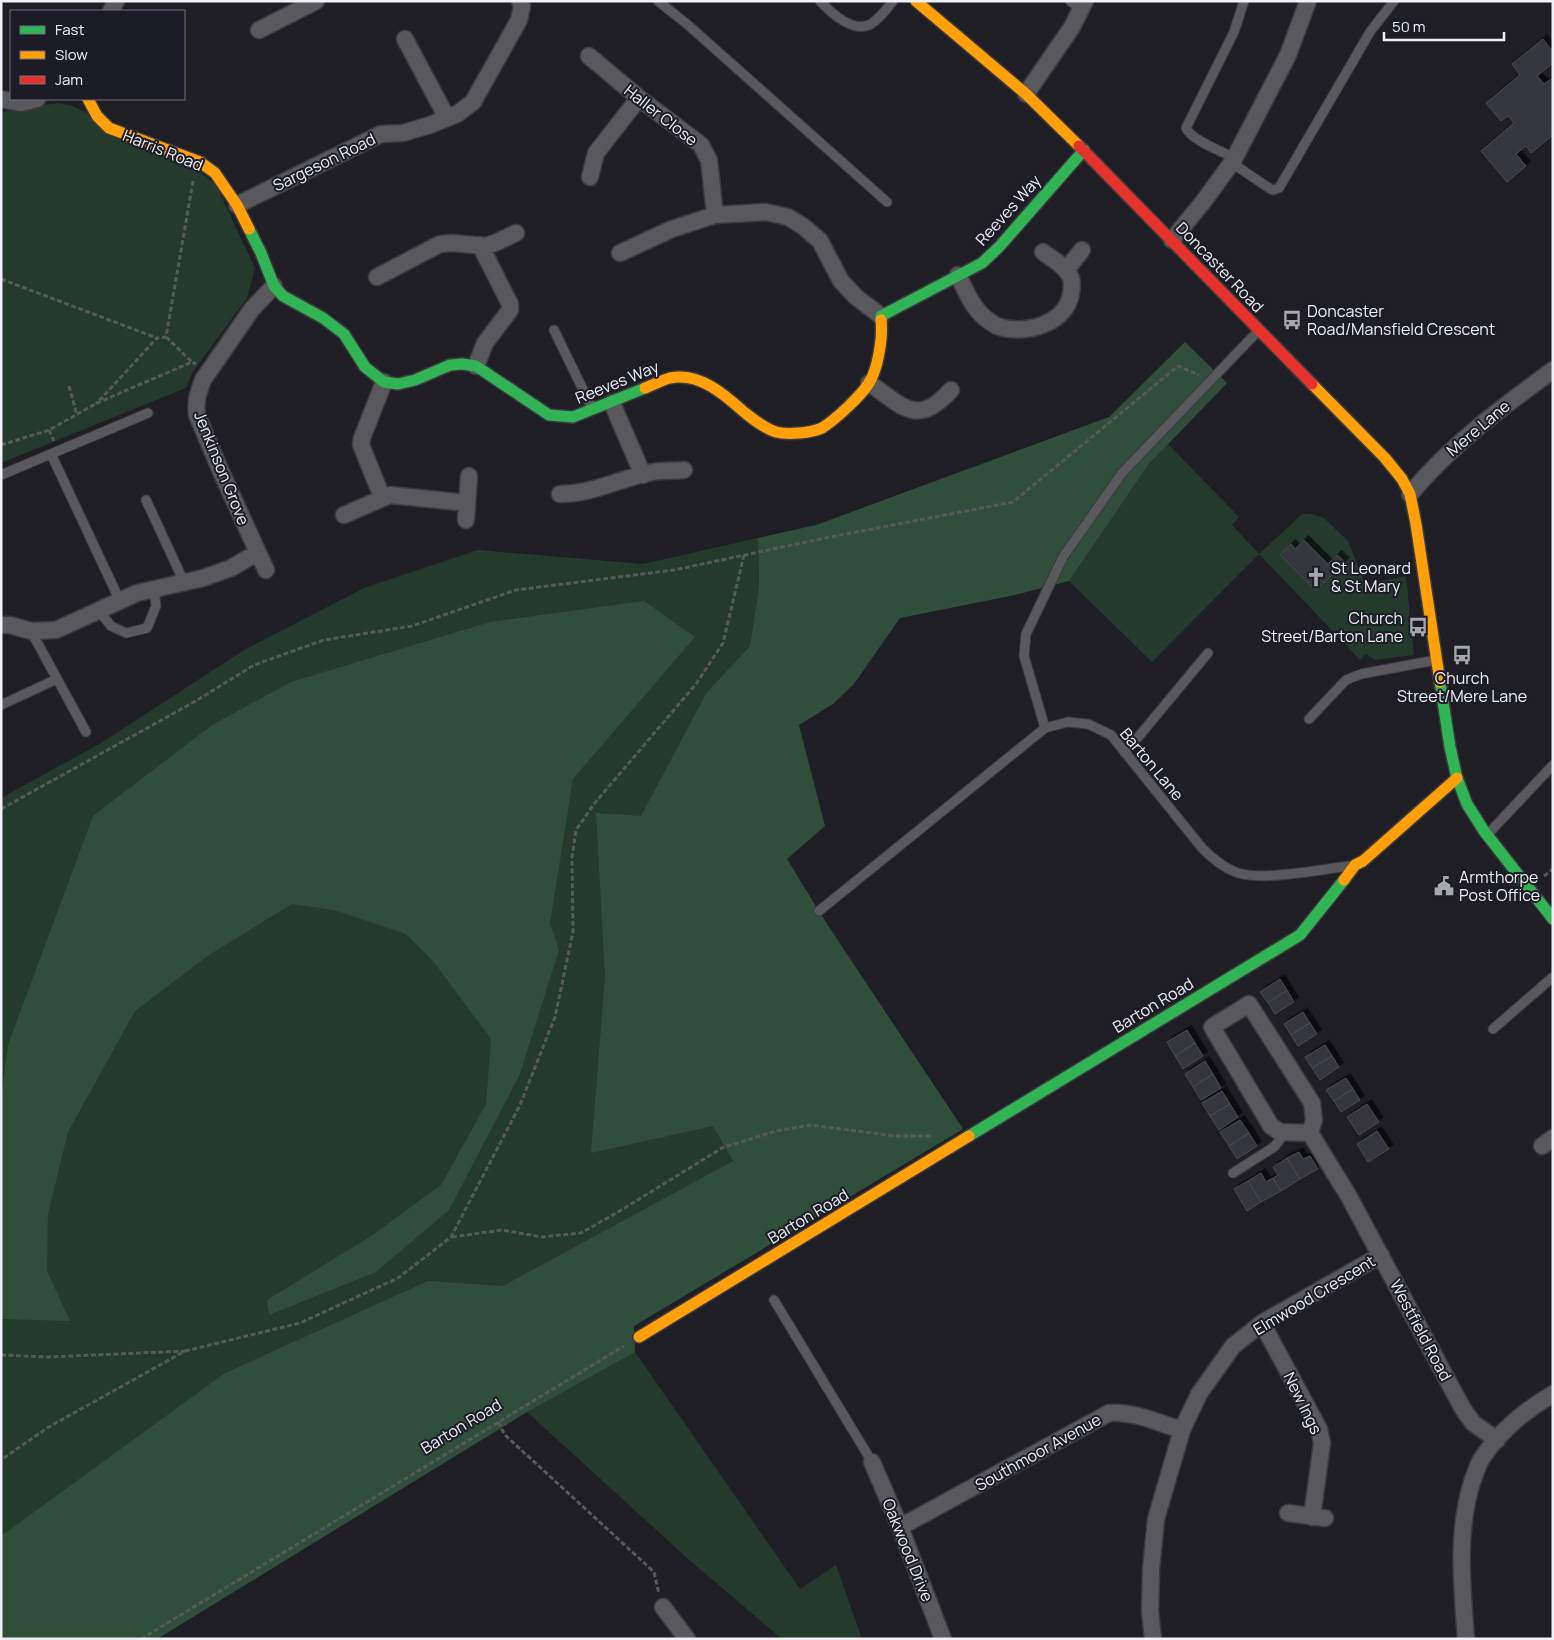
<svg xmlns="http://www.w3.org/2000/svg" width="1554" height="1640" viewBox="0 0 1554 1640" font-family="Manrope,sans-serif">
	<defs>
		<filter id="shadow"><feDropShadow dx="4.5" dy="-4.5" stdDeviation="0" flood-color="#0009"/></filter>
	</defs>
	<rect width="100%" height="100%" fill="#1e1e24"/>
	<path fill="#233a2d" d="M58,103L73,106L199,171L216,185L255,268L247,298L192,373L186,388L1,463V112Z
		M1168,444L1239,517L1232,525L1259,554L1302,514H1312L1324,518L1348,541L1365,584L1406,576L1414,655L1375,660L1366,654L1360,660L1259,554L1152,662L1069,581L1149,464Z
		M758,538L759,586L750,646L707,692L787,859L819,911L963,1129L634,1326L635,1352L800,1589L836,1565L862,1639H782L687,1558L527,1412L157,1639H1V798L101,743L244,650L364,588L478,550L643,564Z"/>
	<path fill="#304e3c" d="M1185,342L1227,383L1149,464L1069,581L1015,595L900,618L854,684L833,704L799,725L825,826L787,859L826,923L963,1129L634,1326L635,1352L527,1412L157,1639H1V1536L225,1373L428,1281L503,1286L733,1161L713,1126L591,1153L605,976L596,813L641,816L707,692L750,646L759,586L758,538L816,525L1109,417Z
		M644,601L695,637L573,779L550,923L559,950L520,1074L449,1210L376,1272L269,1315L267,1300L371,1236L441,1185L486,1104L491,1039L433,961L406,934L334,910L292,904L209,955L135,1011L68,1132L48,1214L47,1271L70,1321L1,1319V1101L8,1045L93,816L212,725L291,682L490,622Z"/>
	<path fill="#36363e" stroke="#48494e" filter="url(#shadow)" d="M1543,39L1553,52V63L1537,76L1544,84L1553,78V135L1531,153L1526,146L1516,154L1526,166L1507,182L1481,151L1514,123L1508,116L1501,121L1486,103L1520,75L1512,64Z
		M1304,540L1328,564L1337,555L1345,562L1316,591L1280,555L1291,544L1295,549Z
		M1280,979L1287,990L1268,1003L1260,992Z
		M1287,990L1294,1002L1275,1014L1268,1003Z
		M1303,1012L1310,1023L1291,1035L1284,1024Z
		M1310,1023L1317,1034L1298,1046L1291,1035Z
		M1187,1030L1195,1043L1175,1056L1167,1042Z
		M1195,1043L1203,1056L1183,1069L1175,1056Z
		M1325,1045L1332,1056L1312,1068L1305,1057Z
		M1332,1056L1339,1067L1320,1080L1312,1068Z
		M1205,1061L1213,1074L1193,1087L1185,1074Z
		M1213,1074L1221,1088L1201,1100L1193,1087Z
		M1346,1078L1353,1089L1334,1101L1326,1090Z
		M1353,1089L1360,1100L1341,1112L1334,1101Z
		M1222,1091L1230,1104L1210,1116L1202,1103Z
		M1230,1104L1238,1117L1219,1130L1210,1116Z
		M1367,1104L1379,1122L1359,1135L1347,1117Z
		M1240,1120L1249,1133L1229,1146L1220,1132Z
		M1377,1131L1389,1149L1368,1162L1357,1144Z
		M1249,1133L1257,1146L1237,1159L1229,1146Z
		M1299,1152L1303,1159L1310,1156L1318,1169L1300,1179L1287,1158Z
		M1287,1158L1300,1179L1281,1191L1273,1178L1278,1175L1273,1167Z
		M1261,1173L1266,1182L1273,1178L1281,1191L1261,1202L1248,1181Z
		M1248,1181L1261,1202L1247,1211L1234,1189Z"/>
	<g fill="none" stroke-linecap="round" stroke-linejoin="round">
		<defs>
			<path id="lane" d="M658,1L688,25L887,202
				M820,1C831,13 854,34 871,24C880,18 887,9 893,1
				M1070,1L1081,9
				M1235,158C1223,152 1191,140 1186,128L1234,32L1244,1
				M1232,163L1269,188L1273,190L1279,188L1370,32L1394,1
				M554,330L592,408
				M51,454L120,601
				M1,475L148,413
				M146,500L184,582
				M99,611L111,626L126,633L147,628L156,606L154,589
				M31,631L86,732
				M1,705L57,679
				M1309,719L1346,680L1361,674L1436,660
				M1045,728L1024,656L1026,634L1063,557L1122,473L1259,330
				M1125,753L1208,653
				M1487,835L1553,765
				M819,911L1045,728L1068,722L1088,724L1111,735L1202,848C1211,857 1221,866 1233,871C1255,883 1323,869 1349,866
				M1493,1029L1553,977
				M1233,1173L1274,1147L1285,1133
				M774,1300L872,1462"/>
			<path id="street" d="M111,11L116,1
				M259,30L316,1
				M405,39L447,118
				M589,56L639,98L701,145L709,160L715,215
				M1026,94L1072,27L1085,1
				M1,99L21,103L37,99
				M590,177L596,153L639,98
				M237,205L381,134L403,133L430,125L457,114L473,102L519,20L522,6L520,1
				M1172,240L1203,202L1233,161L1288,55L1308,1
				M620,253L672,229L715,215L766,212L788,217L804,227L820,241L841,281L856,297L881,316
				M1066,270L1082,250
				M958,275C965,289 972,307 984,317C988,320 993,324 997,326C1024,336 1067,324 1071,293C1072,288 1072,282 1071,278C1066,266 1052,259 1043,252
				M377,277L440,244L452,243L485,246L495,243L516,233
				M476,366L485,343L510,310V304L480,245
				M869,383C903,406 917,428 951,390
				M612,403L643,475
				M560,494C594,494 620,478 653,472C663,470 674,471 684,470
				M1410,494C1452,444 1501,408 1553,370
				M382,497L361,445L362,438L384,382
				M344,515L390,495L467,503
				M466,520L469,476
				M266,570L222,474L197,415C195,402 198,393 203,380L252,309L274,286
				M1,625H10L31,631L56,630L137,593L203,578L231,568L257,553
				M1310,1133L1280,1132L1271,1126L1212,1027L1249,1004L1312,1103L1314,1120L1310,1133L1348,1195L1463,1409L1473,1423L1497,1440
				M1542,1146L1553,1138
				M1262,1323L1319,1429L1322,1443L1312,1517
				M872,1462L900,1527L943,1639
				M1288,1513L1325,1518
				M900,1527L1109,1413C1134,1411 1158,1423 1182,1430
				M663,1607L687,1639
				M1153,1639L1150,1611L1151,1569L1156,1519L1182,1430L1199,1394L1233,1346L1262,1323L1381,1255
				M1466,1639C1462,1586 1456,1530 1473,1479C1476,1472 1478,1464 1482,1458C1500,1431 1525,1410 1553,1394"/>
			<path id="fast" d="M249,229L261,253L274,286L283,296L323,318L344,334L365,367L384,382L398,384L415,380L450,365L462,364L476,366L549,415L573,417L645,388
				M881,320V316L982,263L999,247L1084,150
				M1440,682L1450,747L1457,778L1467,804L1484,831L1553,919
				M969,1136L1300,935L1344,880"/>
			<path id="slow" d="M916,1L1026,94L1079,146
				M88,99L97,116L109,128L200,162L215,173L237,205L249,229
				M1312,384L1385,458L1402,479L1410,494L1416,524L1440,682
				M645,388C653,385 662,380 670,378C699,372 724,394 744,412C753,419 765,429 776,432C788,435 811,433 822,428C835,420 861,396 869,383C878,369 883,337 881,320
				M1344,880L1355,865L1363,861L1457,778
				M639,1337L969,1136"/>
			<path id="jam" d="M1079,146L1312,384"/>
		</defs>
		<use href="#lane" stroke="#3b3b3f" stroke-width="11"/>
		<use href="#street" stroke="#3b3b3f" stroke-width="19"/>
		<use href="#fast" stroke="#3b3b3f" stroke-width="14"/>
		<use href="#slow" stroke="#3b3b3f" stroke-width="14"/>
		<use href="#jam" stroke="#3b3b3f" stroke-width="14"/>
		<path stroke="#58585b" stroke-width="3" stroke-dasharray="5 2.5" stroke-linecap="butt" d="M193,181L166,337L157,338L97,403L192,362L196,364
			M1,279L157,338
			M166,337L192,362
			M69,386L77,415
			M49,430L54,441
			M1,445L49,430L97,403
			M1,809L194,702L254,665L324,640L412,626L516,590L674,570L825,538L1013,502L1178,366L1199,375
			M1544,876L1553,869
			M452,1237L502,1230L542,1237L581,1233L618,1212L722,1148L776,1131L810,1125L896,1136H932
			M185,1351L300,1323L398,1278L451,1237L520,1105L555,1017L573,932L572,857L576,830L594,804L696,684L723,643L744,555
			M1,1355L48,1357L185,1351L47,1428L1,1460
			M498,1422L505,1435L654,1572L659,1594
			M141,1639L624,1346"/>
		<use href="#lane" stroke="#59595d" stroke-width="9"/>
		<use href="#street" stroke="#59595d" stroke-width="16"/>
		<use href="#fast" stroke="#30b455" stroke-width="11"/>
		<use href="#slow" stroke="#ff9f0a" stroke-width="11"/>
		<use href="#jam" stroke="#e5322d" stroke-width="11"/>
	</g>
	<defs>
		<symbol id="bus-bare" viewBox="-9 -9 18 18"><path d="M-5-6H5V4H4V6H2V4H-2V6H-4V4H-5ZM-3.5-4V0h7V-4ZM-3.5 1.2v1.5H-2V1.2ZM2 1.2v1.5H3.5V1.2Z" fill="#a6a7ad" stroke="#1c1c26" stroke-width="2.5" paint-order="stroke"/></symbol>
		<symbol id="church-bare" viewBox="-9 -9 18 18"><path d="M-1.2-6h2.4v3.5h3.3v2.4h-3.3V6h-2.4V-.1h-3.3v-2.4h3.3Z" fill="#a6a7ad" stroke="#1c1c26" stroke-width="2.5" paint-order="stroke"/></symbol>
		<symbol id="civic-bare" viewBox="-9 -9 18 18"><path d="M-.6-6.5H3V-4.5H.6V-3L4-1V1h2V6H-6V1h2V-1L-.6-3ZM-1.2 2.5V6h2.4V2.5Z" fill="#a6a7ad" stroke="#1c1c26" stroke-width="2.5" paint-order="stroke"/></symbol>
	</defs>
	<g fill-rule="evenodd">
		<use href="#bus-bare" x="1278" y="306" width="28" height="28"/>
		<use href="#church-bare" x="1302" y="563" width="28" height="28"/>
		<use href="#bus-bare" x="1404" y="613" width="28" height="28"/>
		<use href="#bus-bare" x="1448" y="641" width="28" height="28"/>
		<use href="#civic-bare" x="1430" y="872" width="28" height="28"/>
	</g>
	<g text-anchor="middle" stroke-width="4" stroke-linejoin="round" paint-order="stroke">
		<g font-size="16" fill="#f0f1f7" stroke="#1c1c26">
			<text transform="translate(661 115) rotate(38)" y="6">Haller Close</text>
			<text transform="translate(163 150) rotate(22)" y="6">Harris Road</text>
			<text transform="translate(324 162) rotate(-26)" y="6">Sargeson Road</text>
			<text transform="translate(1008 210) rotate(-48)" y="6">Reeves Way</text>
			<text transform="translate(1220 267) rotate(46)" y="6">Doncaster Road</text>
			<text transform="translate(617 382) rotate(-22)" y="6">Reeves Way</text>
			<text transform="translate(1478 428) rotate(-40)" y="6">Mere Lane</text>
			<text transform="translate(222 468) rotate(68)" y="6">Jenkinson Grove</text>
			<text transform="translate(1152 764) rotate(50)" y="6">Barton Lane</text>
			<text transform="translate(1153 1005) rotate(-31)" y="6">Barton Road</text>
			<text transform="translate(808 1216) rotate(-31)" y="6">Barton Road</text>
			<text transform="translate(1314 1295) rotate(-31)" y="6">Elmwood Crescent</text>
			<text transform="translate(1421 1330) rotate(62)" y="6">Westfield Road</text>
			<text transform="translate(1303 1403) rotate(64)" y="6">New Ings</text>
			<text transform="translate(461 1426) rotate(-31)" y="6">Barton Road</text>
			<text transform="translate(1038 1452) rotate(-29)" y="6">Southmoor Avenue</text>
			<text transform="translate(908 1550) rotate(68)" y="6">Oakwood Drive</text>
		</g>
		<g font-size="16" fill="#f0f1f7" stroke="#1c1c26" text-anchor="start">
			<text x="1307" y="317">Doncaster<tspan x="1307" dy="18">Road/Mansfield Crescent</tspan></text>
			<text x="1331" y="574">St Leonard<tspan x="1331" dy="18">&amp; St Mary</tspan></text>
			<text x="1403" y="624" text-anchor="end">Church<tspan x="1403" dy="18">Street/Barton Lane</tspan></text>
			<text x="1462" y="684" text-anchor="middle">Church<tspan x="1462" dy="18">Street/Mere Lane</tspan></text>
			<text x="1459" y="883">Armthorpe<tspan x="1459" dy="18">Post Office</tspan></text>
		</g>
	</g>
	<rect width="1554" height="1640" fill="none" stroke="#f0f1f7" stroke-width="5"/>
	<rect x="10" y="10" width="175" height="90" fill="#1c1c26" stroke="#71717a"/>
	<rect x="20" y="26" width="25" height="8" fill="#30b455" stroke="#71717a"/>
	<text x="55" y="35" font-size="15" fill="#f0f1f7">Fast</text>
	<rect x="20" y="51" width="25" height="8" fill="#ff9f0a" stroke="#71717a"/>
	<text x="55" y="60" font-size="15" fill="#f0f1f7">Slow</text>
	<rect x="20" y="76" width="25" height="8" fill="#e5322d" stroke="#71717a"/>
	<text x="55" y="85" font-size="15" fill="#f0f1f7">Jam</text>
	<path d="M1384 32v8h120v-8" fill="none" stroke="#f0f1f7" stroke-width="2.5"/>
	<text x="1392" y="32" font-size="15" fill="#f0f1f7" stroke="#1c1c26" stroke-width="4" paint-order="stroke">50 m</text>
</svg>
